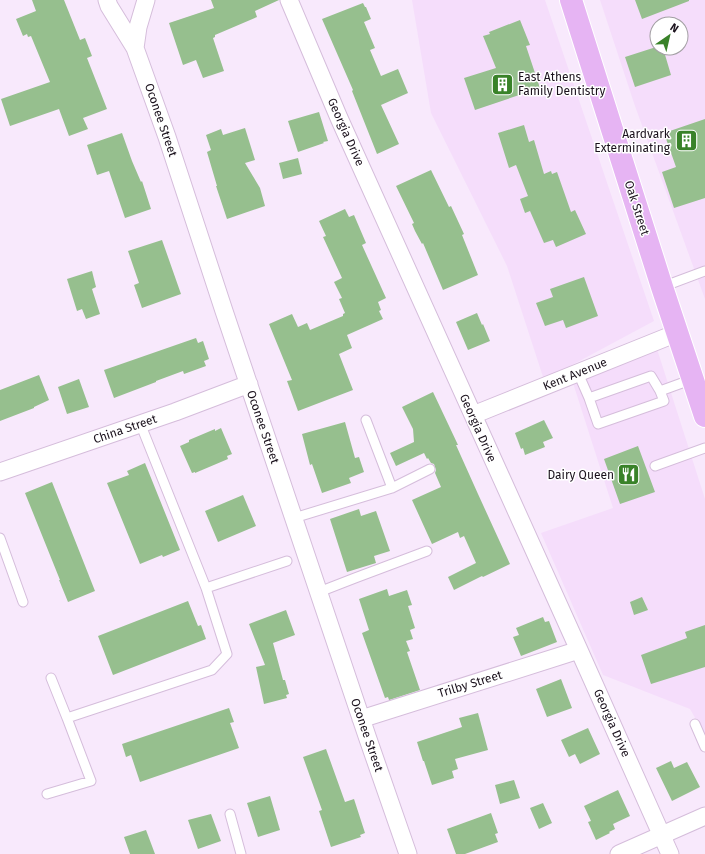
<svg xmlns="http://www.w3.org/2000/svg" width="705" height="854" viewBox="0 0 705 854" font-family="'Fira Sans',sans-serif">
	<rect width="100%" height="100%" fill="#f8e9fc"/>
	<path fill="#f5ddfb" fill-rule="evenodd" d="M412,0H545L654,321L544,380L507,266L431,113Z
		M600,0H705V299L635,106ZM657,24H681V48H657Z
		M657,349L705,499V735L690,709L603,675L541,533L613,508L573,383Z"/>
	<path fill="#96bf8e" d="M32,0H64L80,40L85,38L92,56L87,58L107,109L83,118L88,129L69,136L59,109L10,126L1,99L50,82L31,36L28,37L27,34L23,36L16,19L36,11Z
		M211,0H279L255,11L257,17L215,35V37L213,38L224,71L203,78L196,60L183,65L169,23L214,8Z
		M635,0H689V1L642,19Z
		M363,3L365,7H366L371,19L364,22L375,48L370,50L381,76L398,69L408,93L381,105L399,144L377,154L352,91L353,90L322,19Z
		M520,20L530,45L526,46L540,88L475,110L464,78L496,68L483,36L490,34L489,32Z
		M653,48H663L671,75L635,87L625,57Z
		M319,112L328,141L323,142L324,143L298,152L288,121Z
		M705,119V198L674,208L662,172L676,167L664,133Z
		M524,125L529,142L534,140L544,174L551,171L552,174L557,172L571,212L575,210L586,234L556,247L553,240L544,243L530,211L525,213L520,199L528,196L516,165L509,168L498,133Z
		M245,128L255,160L245,163L260,188L265,206L227,219L216,186H217L207,152L211,150L206,135L221,129L223,135Z
		M122,133L132,161L141,182L142,181L151,209L125,218L109,171L97,175L87,145Z
		M298,158L302,174L283,179L279,163Z
		M431,170L449,207L451,206L464,234L462,235L478,275L443,290L423,243L422,244L415,231L412,224L414,223L396,186Z
		M345,209L349,217L354,215L366,243L362,245L386,298L378,302L381,310L379,311L383,319L347,335L352,348L339,354L353,390L298,411L287,381L292,380L269,324L292,314L298,327L307,323L310,330L343,316V314L345,313L339,299L342,298L334,282L342,278L323,237L326,236L319,221Z
		M162,240L181,294L142,308L134,285L139,283L128,251Z
		M92,271L96,287L92,289L100,314L86,319L82,309L77,311L67,279Z
		M584,277L598,316L566,328L563,320L545,326L536,303L553,297L550,289Z
		M477,313L482,325L483,324L490,341L468,350L456,322Z
		M196,338L198,343L203,341L209,359L204,361L206,366L184,374L183,371L156,381V382L114,398L104,370Z
		M39,375L49,400L34,407V408L0,421V390Z
		M79,379L89,407L67,414L58,387Z
		M433,392L458,445H456L478,494L510,564L483,577L482,576L454,590L448,577L476,563L464,536L460,538L458,532L432,544L412,500L441,487L435,473L436,470L434,464L431,463L428,458L427,459L424,453L396,466L390,453L414,442L413,429L402,407Z
		M544,420L553,438L543,442L545,447L525,455L523,448L521,449L515,433Z
		M345,422L355,458L359,457L364,472L349,478L351,483L322,493L312,464L310,465L302,434Z
		M221,428L232,454L227,456L228,459L195,473V472L192,473L180,446L189,442V440L215,429V431Z
		M638,446L655,492L620,504L604,459Z
		M145,463L180,550L163,557L162,555L140,564L107,483L129,475L127,471Z
		M52,482L95,591L68,602L59,580H60L25,493Z
		M243,495L256,526L218,542L205,511Z
		M359,509L361,516L376,511L390,551L374,556L376,563L347,572L330,519Z
		M387,589L389,596L407,590L412,605L408,606L415,628L410,630L413,639L406,641L410,651L407,652L420,690L389,700L388,697L385,698L362,633L369,630L359,599Z
		M642,597L648,610L634,615L630,602Z
		M188,601L198,626L201,625L206,639L113,675L98,636Z
		M286,610L295,635L273,643L283,680H285L289,694L286,695L287,698L264,704L256,667L265,665L249,624Z
		M543,617L545,622L549,621L557,642L521,656L513,637L519,635L516,628Z
		M705,625V667L651,684L641,655L687,638L685,632Z
		M561,679L572,708L547,717L536,689Z
		M229,708L234,722L230,723L239,748L140,782L131,755L126,757L122,744Z
		M478,713L488,750L455,759L458,769L452,771L454,778L432,785L424,761H423L417,742L462,727L459,718Z
		M588,728L600,754L580,764L575,754L569,757L561,740Z
		M326,749L345,802L354,799L365,833L360,835L361,837L331,847L319,811L322,810L303,757Z
		M671,761L674,768L687,762L700,787L672,801L656,768Z
		M514,780L520,798L500,804L495,785Z
		M618,790L630,816L613,824L615,829L609,832L610,833L596,840L588,822L591,821L584,806Z
		M270,796L280,830L258,837L247,803Z
		M543,803L552,823L539,829L530,808Z
		M491,813L498,833L495,834L498,842L465,854H456L447,829Z
		M211,814L221,841L198,849L188,820Z
		M146,830L155,854H130L124,837Z"/>
	<g fill="none" stroke-linecap="round" stroke-linejoin="round">
		<defs>
			<path id="lane" d="M662,287L705,271
				M578,373L589,398
				M651,376L660,391L664,401L598,424L589,398Z
				M660,391L693,379
				M366,420L392,488
				M140,423L206,588
				M655,466L705,448
				M294,518L392,488L430,469
				M0,538L23,602
				M319,592L355,578L427,551
				M51,678L67,718L212,670L227,654L206,588L287,561
				M695,724L705,747
				M47,794L91,781L67,718
				M230,814L241,854"/>
			<path id="street" d="M107,0L109,6L135,48
				M146,0L138,27L135,48L167,137L224,311L368,739L408,854
				M289,0L339,118L579,650L670,854
				M473,415L677,333
				M0,472L175,412L249,384
				M361,719L579,650
				M619,854L705,816"/>
			<path id="primary" d="M571,0L662,287L705,416"/>
		</defs>
		<use href="#lane" stroke="#d5bddb" stroke-width="11"/>
		<use href="#street" stroke="#d5bddb" stroke-width="19"/>
		<use href="#primary" stroke="#fff" stroke-width="24"/>
		<use href="#lane" stroke="#fff" stroke-width="9"/>
		<use href="#street" stroke="#fff" stroke-width="17"/>
		<use href="#primary" stroke="#e6b4f3" stroke-width="22"/>
	</g>
	<defs>
		<symbol id="building-square" viewBox="-11 -11 22 22"><rect x="-9" y="-9" width="18" height="18" rx="4" fill="#398229" stroke="#fff"/><path d="M-4-6H4V6H1V3H-1V6H-4ZM-2.5-4.3h1.7v1.8h-1.7ZM.8-4.3h1.7v1.8H.8ZM-2.5-1h1.7V.8h-1.7ZM.8-1h1.7V.8H.8Z" fill="#fff"/></symbol>
		<symbol id="restaurant-square" viewBox="-11 -11 22 22"><rect x="-9" y="-9" width="18" height="18" rx="4" fill="#398229" stroke="#fff"/><path d="M-5-6h1v4h1v-4h1v4h1v-4h1v5L-1.5 .5V6h-2V.5L-5-1ZM5-6V6H3V1.5H1.5Q1.5-4 5-6Z" fill="#fff"/></symbol>
	</defs>
	<g fill-rule="evenodd">
		<use href="#building-square" x="490" y="72" width="25" height="25"/>
		<use href="#building-square" x="674" y="128" width="25" height="25"/>
		<use href="#restaurant-square" x="616" y="462" width="25" height="25"/>
	</g>
	<g text-anchor="middle" stroke-width="3" stroke-linejoin="round" paint-order="stroke">
		<g font-size="12" fill="#1a111c" stroke="#fff" text-anchor="end">
			<text x="518" y="81" text-anchor="start">East Athens<tspan x="518" dy="14">Family Dentistry</tspan></text>
			<text x="670" y="138">Aardvark<tspan x="670" dy="14">Exterminating</tspan></text>
			<text x="614" y="479">Dairy Queen</text>
		</g>
		<g font-size="12" fill="#1a111c" stroke="#fff">
			<text transform="translate(161 120) rotate(71)" y="4">Oconee Street</text>
			<text transform="translate(346 132) rotate(66)" y="4">Georgia Drive</text>
			<text transform="translate(637 208) rotate(72)" y="4">Oak Street</text>
			<text transform="translate(575 374) rotate(-22)" y="4">Kent Avenue</text>
			<text transform="translate(263 427) rotate(71)" y="4">Oconee Street</text>
			<text transform="translate(478 428) rotate(66)" y="4">Georgia Drive</text>
			<text transform="translate(125 429) rotate(-19)" y="4">China Street</text>
			<text transform="translate(470 684) rotate(-17)" y="4">Trilby Street</text>
			<text transform="translate(612 723) rotate(66)" y="4">Georgia Drive</text>
			<text transform="translate(367 735) rotate(71)" y="4">Oconee Street</text>
		</g>
	</g>
	<g transform="translate(669 36) rotate(34)"><circle r="19" fill="#ffffff" stroke="#a3a0a4"/>
	<path d="M0-3L7 15L0 10L-7 15Z" fill="#398229"/>
	<text y="-6" font-size="11" font-weight="bold" text-anchor="middle" fill="#1a111c">N</text>
	</g>
</svg>
